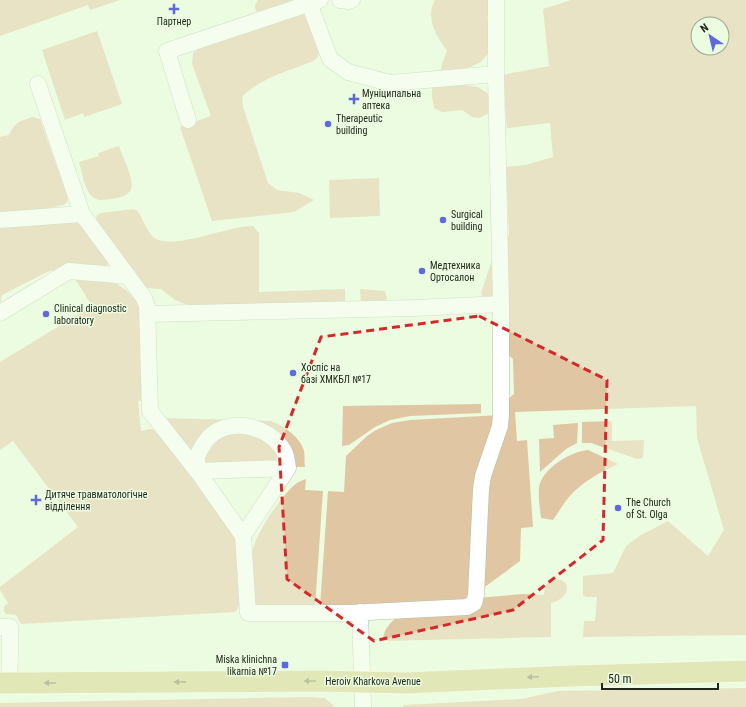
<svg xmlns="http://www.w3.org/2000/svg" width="746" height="707" viewBox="0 0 746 707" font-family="'Roboto Condensed',sans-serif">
	<rect width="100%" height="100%" fill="#ecfce0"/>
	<path fill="#e0c6a3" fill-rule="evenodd" d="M0,0H120L90,10L88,5L0,36Z
		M258,0H301L258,14C254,8 254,6 258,0Z
		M435,0H492L487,17L490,24L488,39L489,52L481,62L459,72L464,85L478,87L490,95L491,112L479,118L472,117L462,110L442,112L434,108L432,97V88L440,74L442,64L447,50C436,37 425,16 435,0Z
		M571,0H746V635L583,637L584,621H595L597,597H586L583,595V576L613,573L626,546L641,535L668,521L708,556L724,530L697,438L696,406L515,412L517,441L527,440L533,527L521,528L520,561L478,592L470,601L320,607L328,491L344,492L346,456L367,436L376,430L392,423L410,420L500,415L508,399L514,394L513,359L496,344L493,317L481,293L496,248L509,235L506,167L526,165L532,163L553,157L550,123L507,128L502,75L549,66L543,9ZM698,24H722V48H698Z
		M301,12L306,17L319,53L317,58L313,61C289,71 260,78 242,97L243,107L268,183L277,190L299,193L314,200L294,212L212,221L180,127L211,116L192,64L193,53L198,49Z
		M97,31L122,104L84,117L83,113L65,120L42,50Z
		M33,117L40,119L68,198L67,203L63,205L32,212L0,215V137L9,135C14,123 21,120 33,117Z
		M119,146C122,156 135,180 131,189C129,195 121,197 116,198C111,199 105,200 100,200C85,199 83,174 79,162L99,156L98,153Z
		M379,178L380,216L330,218L329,180Z
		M133,209L136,210L139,213C143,220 147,231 153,237C171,252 229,225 253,226L259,233V292L345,289V301L343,304L188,305L175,300L161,289L146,288L98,222L96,218L97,215L101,213Z
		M79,219L109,261L107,266L60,268L47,272L2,295L0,305V226Z
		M72,274L117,284L126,290L140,304L146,400L138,401L141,431L151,429L158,431L235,536L240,576L239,606L237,610L235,612L21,624L16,615L6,614L4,611V606L8,603L0,590V587L78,527L13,441L0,450V362L92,306Z
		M360,289L385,291L387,298L386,302L361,304Z
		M481,404V413L410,416L390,420L375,427L349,445L342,446L343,406Z
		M163,418L271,421C283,426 300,436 304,451C305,456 304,462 305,467H292L288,454L237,424L195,457Z
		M612,421V441L644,440L643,458L637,459L591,443H582V422Z
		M578,423L577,443L566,449L540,472L539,439L554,438L553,425Z
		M227,431L261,435L279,455L277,460L203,464L201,457Z
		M588,450L618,464C600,472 582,482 569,497C563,504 558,513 553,520L541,518C540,509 538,497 539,488C541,469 571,451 588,450Z
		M306,479L305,490L323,491L315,607L256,605L253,602C253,588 250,566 252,553C255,534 282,494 297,483C300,481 303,480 306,479Z
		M555,579C569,579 571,592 560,599C558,601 554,602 551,603V637L383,641C383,630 390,623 398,616L477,598L523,594L544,595C545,586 545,582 555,579Z
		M746,688V707H403L404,705L521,699L558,691Z
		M309,697L325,698L335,707H0V703Z"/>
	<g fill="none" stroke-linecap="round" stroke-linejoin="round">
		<defs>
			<path id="minor" d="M340,0L349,1L352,0
				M309,3L330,59L348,72L390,83L496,74
				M38,84L82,214L144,298L147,306L150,411L198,472L243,536L248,613H349L467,607L474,603L476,595L481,489L483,476L500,426L501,414V304L496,74V0
				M188,120L167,51L320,0
				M0,220L82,214
				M0,313L69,271L128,276
				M148,314L415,308L501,304
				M243,536L288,468L197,471C197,467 197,462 197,458C198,452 202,447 205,442C224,415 269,424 284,451C287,456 287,462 288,468
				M360,612L363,707
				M0,627H10V656L9,683"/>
			<path id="major" d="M0,683L319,681L405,683L572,676L746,671"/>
		</defs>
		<use href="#minor" stroke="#b1c1a6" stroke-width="17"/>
		<use href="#major" stroke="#fff" stroke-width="22"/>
		<use href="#minor" stroke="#fff" stroke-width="16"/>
		<use href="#major" stroke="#d5ce88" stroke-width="21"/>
	</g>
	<defs><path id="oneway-solid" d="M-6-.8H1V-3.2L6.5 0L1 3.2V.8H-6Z"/></defs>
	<g fill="#7b7a52">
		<use href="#oneway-solid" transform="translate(533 677) rotate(178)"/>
		<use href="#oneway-solid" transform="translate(310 681) rotate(180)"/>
		<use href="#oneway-solid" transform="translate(180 682) rotate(180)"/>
		<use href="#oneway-solid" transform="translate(50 683) rotate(180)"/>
	</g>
	<path d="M0 0H746V707H0ZM479,316L607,380L603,540L513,610L374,641L287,579L279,447L321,337Z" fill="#ecfce0" fill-opacity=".55" fill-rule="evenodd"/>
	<path fill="none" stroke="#d62828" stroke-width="3" stroke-dasharray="8 5" stroke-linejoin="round" d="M479,316L607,380L603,540L513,610L374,641L287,579L279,447L321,337Z"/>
	<g fill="#5d69e1" stroke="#ecfce0" stroke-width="1.5">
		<path d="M172 3h4v4h4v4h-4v4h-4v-4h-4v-4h4z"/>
		<path d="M352 93h4v4h4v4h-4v4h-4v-4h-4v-4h4z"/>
		<circle cx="328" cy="124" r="4"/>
		<circle cx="443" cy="220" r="4"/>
		<circle cx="422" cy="271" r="4"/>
		<circle cx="46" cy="314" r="4"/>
		<circle cx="293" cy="373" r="4"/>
		<path d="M34 494h4v4h4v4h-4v4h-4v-4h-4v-4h4z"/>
		<circle cx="618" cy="508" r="4"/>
		<rect x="281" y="661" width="8" height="8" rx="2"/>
	</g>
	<g text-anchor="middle" stroke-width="3" stroke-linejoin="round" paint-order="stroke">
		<g font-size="10" fill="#21271d" stroke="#ecfce0" text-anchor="start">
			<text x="174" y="25" text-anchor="middle">Партнер</text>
			<text x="362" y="97">Муніципальна<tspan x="362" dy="12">аптека</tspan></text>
			<text x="336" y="122">Therapeutic<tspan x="336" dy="12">building</tspan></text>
			<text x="451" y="218">Surgical<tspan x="451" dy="12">building</tspan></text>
			<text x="430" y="269">Медтехника<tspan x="430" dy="12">Ортосалон</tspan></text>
			<text x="54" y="312">Clinical diagnostic<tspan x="54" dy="12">laboratory</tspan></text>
			<text x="301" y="371">Хоспіс на<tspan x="301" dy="12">базі ХМКБЛ №17</tspan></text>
			<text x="45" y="498">Дитяче травматологічне<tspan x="45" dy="12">відділення</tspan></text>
			<text x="626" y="506">The Church<tspan x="626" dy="12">of St. Olga</tspan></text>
			<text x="277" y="663" text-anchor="end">Miska klinichna<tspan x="277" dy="12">likarnia №17</tspan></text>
		</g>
		<g font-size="10" fill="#21271d" stroke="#ecfce0">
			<text x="373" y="685">Heroiv Kharkova Avenue</text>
		</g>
	</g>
	<g transform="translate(710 36) rotate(325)"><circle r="19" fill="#ecfce0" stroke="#9ba792"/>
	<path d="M0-3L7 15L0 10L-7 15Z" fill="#5d69e1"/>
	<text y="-6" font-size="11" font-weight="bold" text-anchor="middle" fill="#21271d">N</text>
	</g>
	<path d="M602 683v6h116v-6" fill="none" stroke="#21271d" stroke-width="2"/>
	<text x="608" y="683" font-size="12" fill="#21271d" stroke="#ecfce0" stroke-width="3" paint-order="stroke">50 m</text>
</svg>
